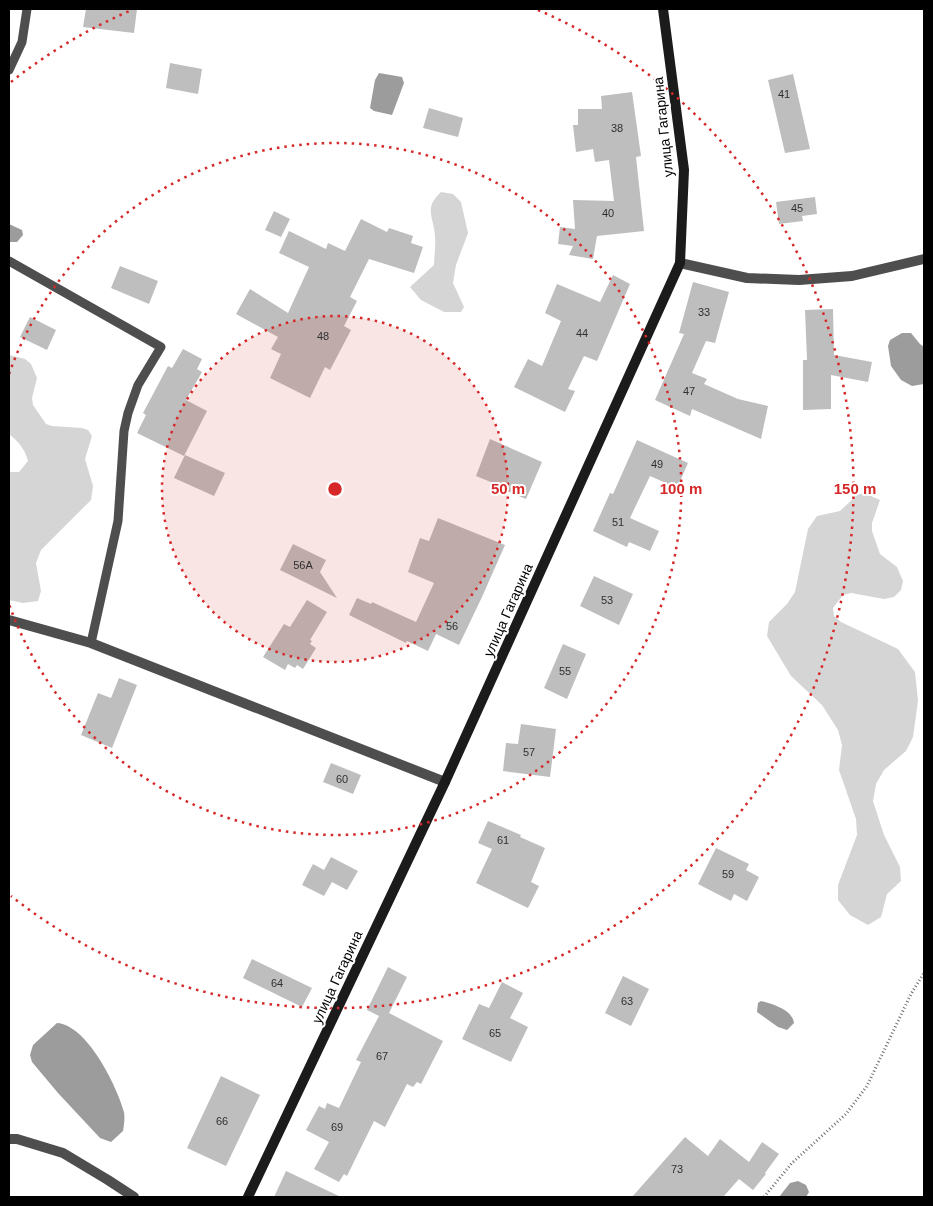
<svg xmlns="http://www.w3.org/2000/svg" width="933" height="1206" viewBox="0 0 933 1206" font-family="Helvetica,sans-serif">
	<rect width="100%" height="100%" fill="#fff"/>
	<path fill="#d5d5d5" d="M441,192L453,194L461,202L468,233L456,265L453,283L464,307L461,312H444L421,300L410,287L434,265C434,256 436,246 435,237C434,216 423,209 441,192Z
		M9,355L25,359L31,364L37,378L32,398L33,405L46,424L52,426L82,428L88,430L92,436L85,459L93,486L91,500L41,550L36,563L41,591L38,601L23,603L9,600V472H19L28,461C25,449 18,441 9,434Z
		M864,493L880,500L872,523V531L880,554L897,567L903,581L901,590L894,597L884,599L851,593L843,595L833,608L834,616L841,622L898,649L915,672L918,701L913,737L906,751L884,770L876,784L873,801L884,835L900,867L901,881L887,894L881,917L868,925L850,915L838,900V885L857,835L856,819L839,770L842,745L838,730L822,705L791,676L767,636L769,622L787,604L795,592L808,529L817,516L840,511L857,495Z"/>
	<path fill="#9c9c9c" d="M379,73L402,77L404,83L392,115L374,111L370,108L375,80Z
		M9,224L22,230L23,235L17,242H9Z
		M902,333H911L920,344L924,347V384L912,386L901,380L891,366L888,346L890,340Z
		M761,1001C772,1004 792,1009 794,1023L787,1030L778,1027L757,1012L758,1003Z
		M57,1023C87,1025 117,1086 124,1112C125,1118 124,1125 123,1131L111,1142L100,1138L58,1093L32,1062L30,1055L33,1045Z
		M798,1181L806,1185L809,1192L806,1197H779L790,1183Z"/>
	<path fill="#bebebe" d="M86,9H137L134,33L83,27Z
		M170,63L202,69L198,94L166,88Z
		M793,74L810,149L785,153L768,80Z
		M632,92L641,156L636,157L644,231L597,236L593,259L569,255L573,246L558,244L560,227L575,229L573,200L614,201L609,160L595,162L593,149L576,152L573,125H578V109H602L601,96Z
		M429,108L463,118L458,137L423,128Z
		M815,197L817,214L802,216L803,221L779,224L776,202Z
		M274,211L290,219L281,237L265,230Z
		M361,219L387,232L389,228L413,236L411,243L423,247L414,273L369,259L350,297L357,301L344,326L351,330L330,370L325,367L310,398L270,378L281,354L271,349L278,337L236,314L250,289L288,313L309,267L279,253L289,231L326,249L328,243L345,251Z
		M120,266L158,281L149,304L111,288Z
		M613,275L630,284L597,361L584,356L568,389L575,391L565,412L514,387L528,359L542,366L561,321L545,313L557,284L600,302Z
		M693,282L729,292L715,343L706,341L692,373L707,379L704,384L738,399L768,406L761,439L692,409L690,416L655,400L684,334L679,333Z
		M833,309L834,355L872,362L868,382L831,375V409L803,410V360H807L805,310Z
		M30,317L56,330L47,350L20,337Z
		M183,349L202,359L197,369L202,372L186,400L207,411L184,456L137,433L146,415L143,413L168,366L172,368Z
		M490,439L542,462L526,499L497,487L498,485L476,476Z
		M637,440L688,463L677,488L650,476L630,518L659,531L650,551L629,542L627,547L593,531L610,493L613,494Z
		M185,455L225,473L214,496L174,478Z
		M438,518L505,545L482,597L459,645L436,634L428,651L407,641L406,643L349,615L357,598L371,604L372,602L416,622L434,583L408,572L420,538L429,541Z
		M293,544L326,560L320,572L337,598L280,570Z
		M594,576L633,594L619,625L580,606Z
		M307,600L327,612L310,640L312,641L310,644L316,648L303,669L297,665L295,668L288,664L285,670L263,657L284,624L290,627Z
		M563,644L586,654L567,699L544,688Z
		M119,678L137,685L112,748L81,735L98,693L111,698Z
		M521,724L556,729L550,777L503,771L506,743L518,744Z
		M331,763L361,775L353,794L323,782Z
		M488,821L521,835L520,837L545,848L531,882L539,886L528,908L476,883L492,849L478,843Z
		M716,848L749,864L746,870L759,877L747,901L734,894L731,901L698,884Z
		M331,857L358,871L347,890L332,882L324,896L302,885L313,864L324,870Z
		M252,959L312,988L302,1007L243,978Z
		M388,967L407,977L389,1013L443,1041L421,1084L417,1082L413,1087L407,1084L385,1127L374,1121L347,1176L344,1174L339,1182L314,1169L329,1142L306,1130L319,1106L325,1109L327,1103L339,1108L361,1062L356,1060L379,1016L367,1010Z
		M623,976L649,989L631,1026L605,1013Z
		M502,982L523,993L510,1018L528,1027L511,1062L462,1039L479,1004L489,1008Z
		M221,1076L260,1095L226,1166L187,1148Z
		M685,1137L708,1156L720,1139L749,1162L762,1142L779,1154L765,1173L766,1174L753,1190L739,1179L723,1197H632Z
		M286,1171L341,1197H274Z"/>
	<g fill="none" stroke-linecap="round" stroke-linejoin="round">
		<path stroke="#707070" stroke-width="3" stroke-dasharray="1 2.5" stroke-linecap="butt" d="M764,1197L792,1163L846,1114L867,1086L911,994L924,973"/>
		<path stroke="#4e4e4e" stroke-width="9" d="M9,70L22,42L27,9
			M9,261L161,347L138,385L128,413L124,431L118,521L91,643"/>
		<path stroke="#4e4e4e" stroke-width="10" d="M680,263L747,278L799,280L852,276L924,259
			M9,620L91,643L445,782
			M9,1139H17L63,1153L108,1180L134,1197"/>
		<path stroke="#1b1b1b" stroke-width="10" d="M248,1197L445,782L680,263L684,170L663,9"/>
	</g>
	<circle cx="335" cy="489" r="173" fill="#d62828" fill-opacity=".12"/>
	<g fill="none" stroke="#d62828" stroke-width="2.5" stroke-dasharray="2.5 5">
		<circle cx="335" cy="489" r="173"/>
		<path d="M9 374A346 346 0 1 1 9 604"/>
		<path d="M11 82A520 520 0 0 1 132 10M538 10A520 520 0 1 1 11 896"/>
	</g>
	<g text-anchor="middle" stroke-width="4" stroke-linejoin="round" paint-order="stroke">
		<g font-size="11" fill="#303030">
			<text x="784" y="98">41</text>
			<text x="617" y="132">38</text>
			<text x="797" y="212">45</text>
			<text x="608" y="217">40</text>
			<text x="704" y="316">33</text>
			<text x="582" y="337">44</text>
			<text x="323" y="340">48</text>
			<text x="689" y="395">47</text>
			<text x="657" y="468">49</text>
			<text x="618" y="526">51</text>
			<text x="303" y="569">56А</text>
			<text x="607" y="604">53</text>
			<text x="452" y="630">56</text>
			<text x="565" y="675">55</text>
			<text x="529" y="756">57</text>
			<text x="342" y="783">60</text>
			<text x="503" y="844">61</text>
			<text x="728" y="878">59</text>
			<text x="277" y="987">64</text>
			<text x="627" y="1005">63</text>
			<text x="495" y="1037">65</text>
			<text x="382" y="1060">67</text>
			<text x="222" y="1125">66</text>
			<text x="337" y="1131">69</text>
			<text x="677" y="1173">73</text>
		</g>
		<g font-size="14" fill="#000" stroke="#fff">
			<text transform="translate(663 127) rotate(-96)" y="5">улица Гагарина</text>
			<text transform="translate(508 610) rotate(-66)" y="5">улица Гагарина</text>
			<text transform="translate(337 977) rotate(-65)" y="5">улица Гагарина</text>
		</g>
	</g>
	<circle cx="335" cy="489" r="8" fill="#d62828" stroke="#fff" stroke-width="2.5"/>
	<g font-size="15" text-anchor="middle" font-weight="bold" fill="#d62828" stroke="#fff" stroke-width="4" stroke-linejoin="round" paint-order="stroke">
		<text x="508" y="494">50 m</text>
		<text x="681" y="494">100 m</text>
		<text x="855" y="494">150 m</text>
	</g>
	<rect width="933" height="1206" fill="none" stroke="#000000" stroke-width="20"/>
</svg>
